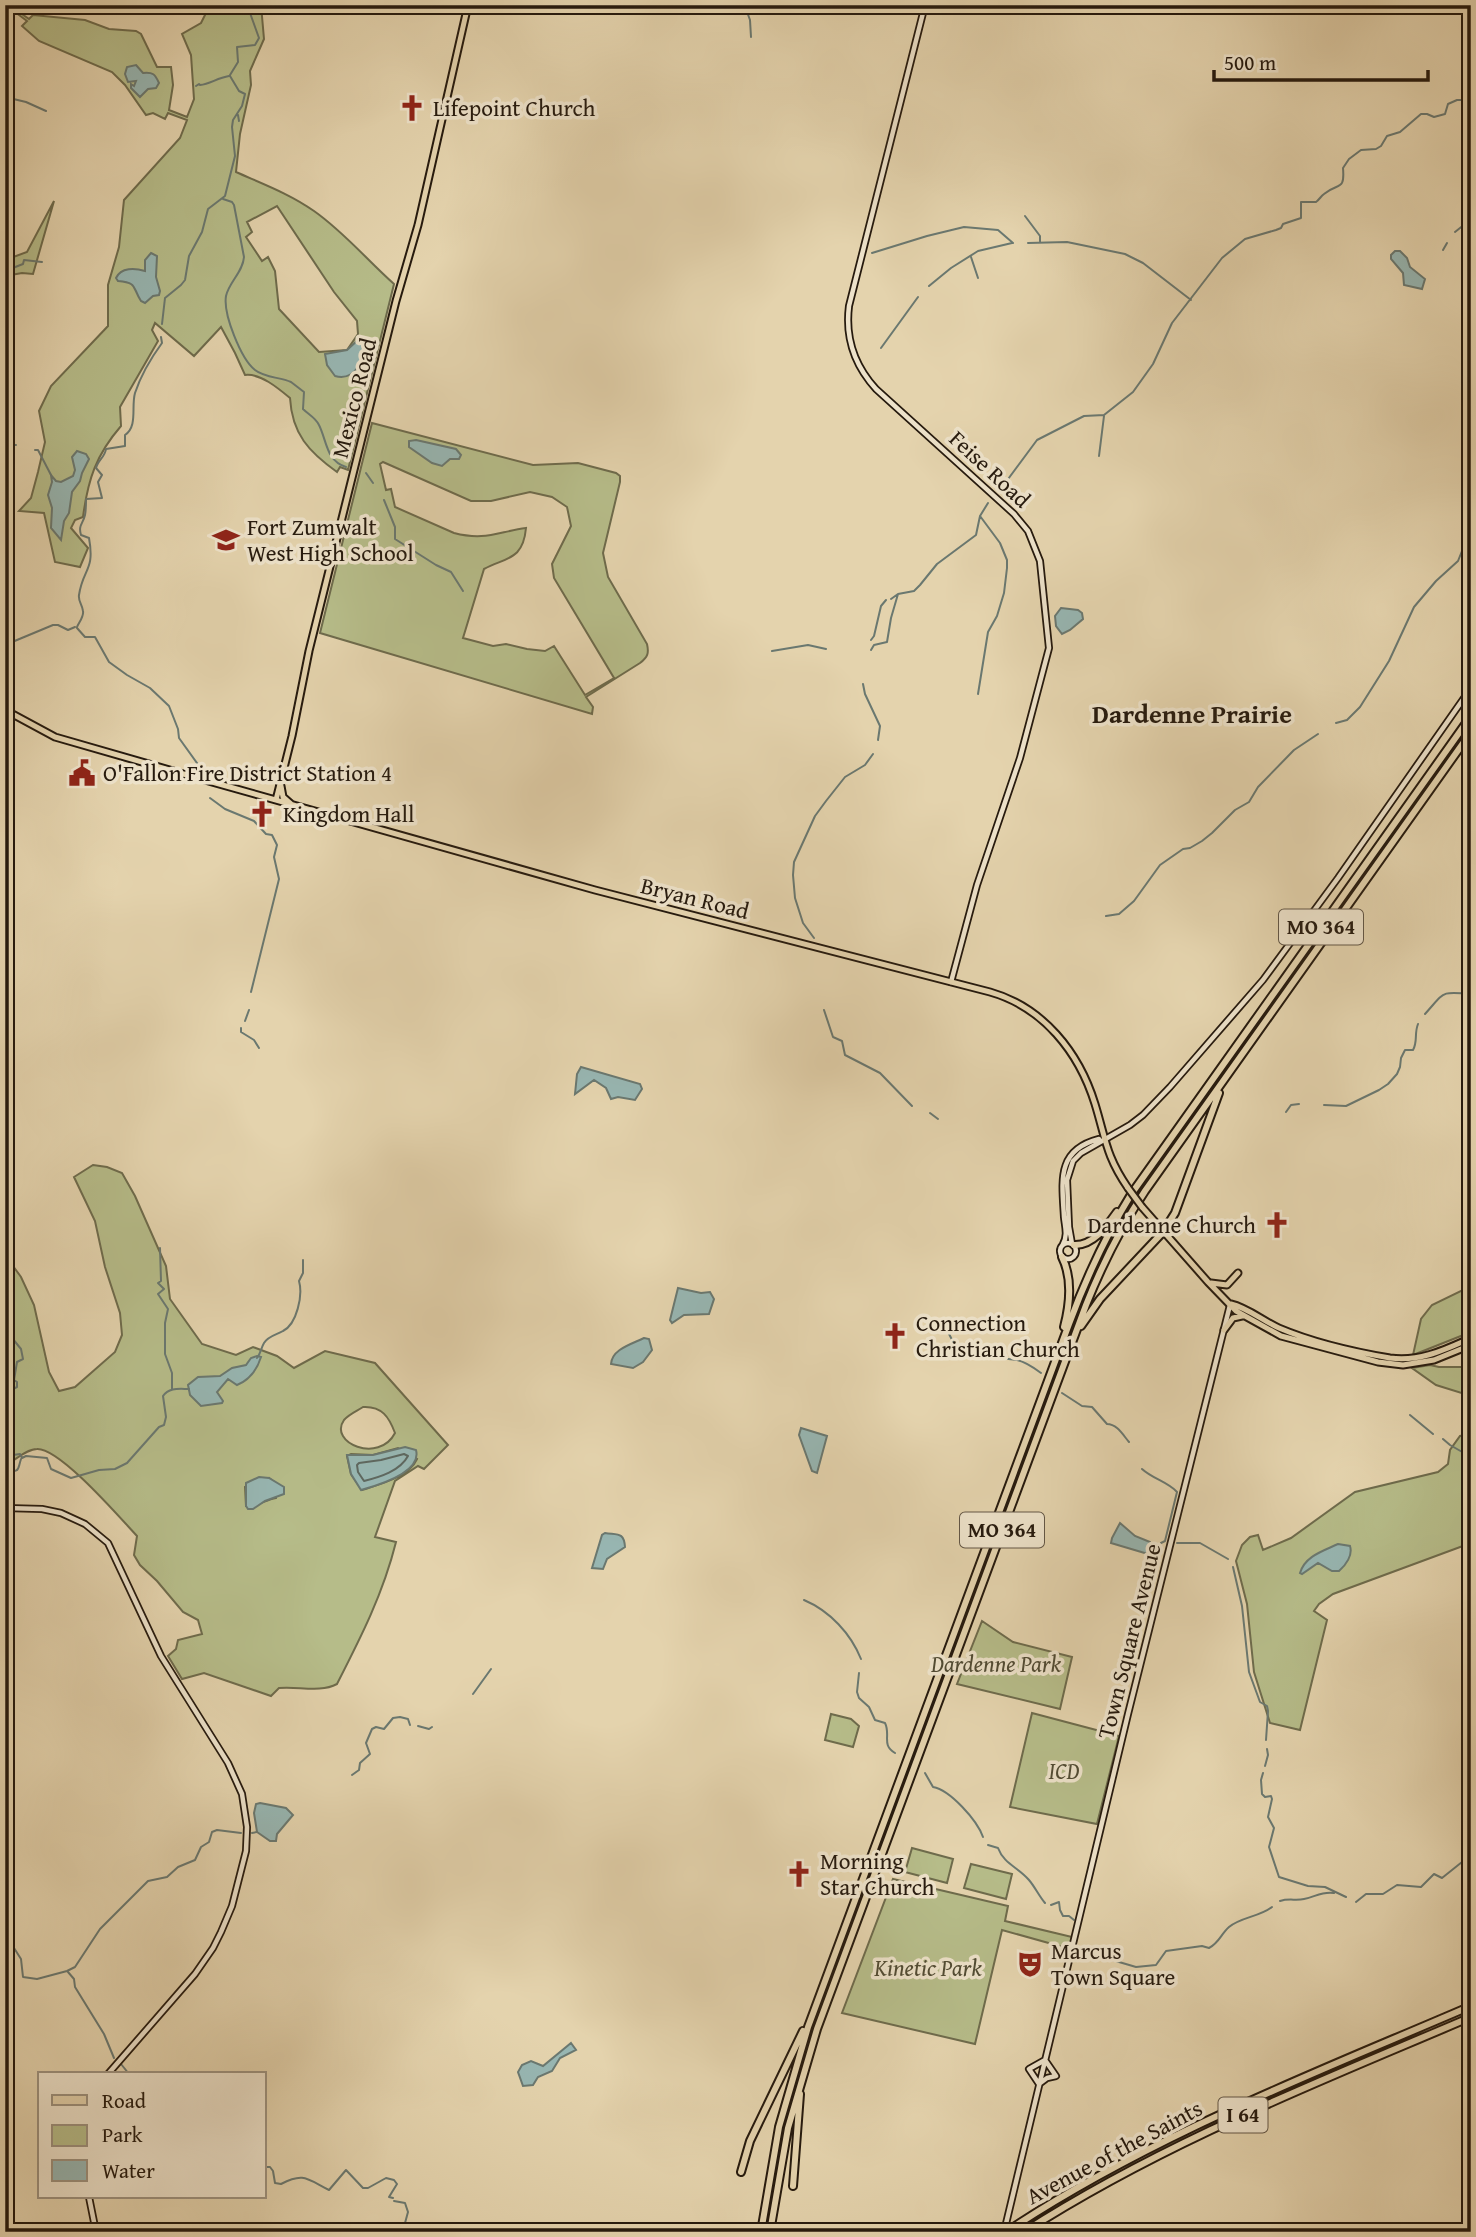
<svg xmlns="http://www.w3.org/2000/svg" width="1476" height="2237" viewBox="0 0 1476 2237" font-family="'Gentium Book Plus',serif">
	<rect width="100%" height="100%" fill="#e4d3ad"/>
	<filter id="stains"><feTurbulence type="fractalNoise" baseFrequency=".00286" numOctaves="4"/><feColorMatrix values="0 0 0 0 .2 0 0 0 0 .09 0 0 0 0 .02 0 0 0 .5 -.17"/></filter>
	<radialGradient id="worn" r=".72"><stop offset=".6" stop-color="#630" stop-opacity="0"/><stop offset="1" stop-color="#630" stop-opacity=".3"/></radialGradient>
	<path fill="#b6bc89" stroke="#6e6b4c" stroke-width="2" fill-rule="evenodd" d="M5,5H13L12,7L29,19L33,15L85,20L109,29L136,31L141,34L157,67H171L173,85L169,110L187,117L194,99L191,55L182,34L201,23L210,5H261L264,39L250,71L251,85L240,134L236,172C263,184 290,194 314,211C344,232 367,260 394,284L348,470L340,467L337,472C309,452 292,434 290,398C278,388 260,373 245,375L235,353L221,327L194,356L155,323L152,330L158,341L120,407L121,426C96,455 88,479 83,517L75,520L71,528L88,548L80,567L55,562L44,513L19,511L31,498L38,472L45,442L39,411L51,386L108,326V285L119,247L124,200L180,138L187,120L168,113L165,119L153,113L146,115L125,85L112,72L39,41L22,26L27,21L11,9H5ZM277,206L334,292L357,321L358,334L347,350L319,352L279,309L275,271L268,257L262,261L246,237L252,232L247,222Z
		M54,201L33,274L22,273L5,276V260L27,252Z
		M372,423L533,465L578,463L616,473L620,476V482L603,553L608,577L647,644C649,653 648,657 640,663L586,697L593,707L592,714L320,633ZM383,462L471,501H491L530,492L552,497L567,507L571,526L552,564L554,578L614,678L585,695L554,646L545,651L527,649L506,644L493,646L463,638L484,569C507,557 523,560 526,528C497,532 485,541 454,533L395,507L391,489L386,490L380,464Z
		M93,1165L107,1167L122,1173L135,1196L166,1266L170,1299L202,1344L236,1355L253,1347L277,1356L294,1368L325,1351L375,1363L448,1445L424,1469L418,1466L395,1481L375,1537L396,1542C383,1594 361,1637 337,1684C320,1693 298,1686 279,1688L271,1696L204,1673L182,1679L168,1656L176,1649L178,1640L202,1634L198,1620L183,1612L157,1581L140,1565L134,1555L137,1536C120,1518 60,1448 37,1449C27,1449 16,1459 8,1464L5,1463V1255L21,1277L34,1305L49,1372L59,1391L75,1387L115,1352L122,1335L120,1313L105,1267L95,1221L74,1177ZM363,1407C382,1406 389,1417 395,1433C379,1464 328,1443 344,1420C349,1414 357,1411 363,1407ZM398,1448L417,1459C409,1477 379,1484 362,1490L351,1474L347,1456L351,1454L373,1455ZM269,1478L277,1484L276,1498C265,1500 258,1506 246,1506L245,1487Z
		M1471,1286V1332L1413,1355L1421,1319L1432,1305Z
		M1430,1365L1439,1367H1471V1396L1436,1385L1412,1368Z
		M1471,1434V1543L1333,1594L1319,1604L1314,1611L1327,1620L1300,1730L1270,1723L1254,1672L1247,1604L1236,1561L1242,1545L1250,1537L1258,1535L1263,1550L1291,1538L1355,1492L1438,1472L1448,1464L1450,1450L1460,1436Z
		M982,1621L1013,1642L1072,1657L1060,1709L957,1684Z
		M1032,1713L1119,1736L1097,1824L1010,1807Z
		M831,1714L851,1719L859,1726L853,1747L825,1740Z
		M912,1848L953,1859L947,1883L905,1872Z
		M971,1864L1012,1874L1006,1899L964,1888Z
		M893,1879L1008,1906L1005,1921L1072,1937L1070,1949L1002,1930L975,2044L842,2013Z"/>
	<path fill="#97b6b2" stroke="#6a7870" stroke-width="2" d="M136,65L143,73C153,72 155,74 159,83L156,88L148,89L140,97L131,88V84L134,86L136,81L128,82L125,74L127,67Z
		M1395,251H1400L1407,258L1410,267L1425,279L1422,289L1404,285L1403,273L1391,259V255Z
		M151,253L157,256L156,277L160,291L159,295L153,296L145,303L141,301C132,287 138,283 118,281L116,278C121,267 135,268 145,271V260Z
		M359,339H364L365,341C367,357 355,382 335,376L327,365L325,354L347,350Z
		M416,440L456,449L461,455L459,459H450L442,466L432,463L409,447V441Z
		M77,451L86,454L89,459L82,473L80,481L72,492L69,513L64,521L61,540L51,528L52,508L48,495L52,482L51,475L56,481L61,482L73,476L75,470L72,457Z
		M1061,608L1078,610L1082,613L1083,619L1070,630L1062,634L1056,626L1055,616Z
		M581,1067L640,1084L642,1089L635,1100L618,1097L611,1099L606,1088L594,1080L575,1094L577,1074Z
		M678,1288L701,1293L710,1292L714,1299L709,1314L684,1315L672,1323L670,1320Z
		M644,1338L649,1339L652,1350L643,1362L633,1368L611,1364C612,1349 632,1344 644,1338Z
		M257,1356L261,1357C257,1370 249,1380 237,1385L228,1379L217,1392L223,1401L222,1403L201,1406L190,1395L188,1385L198,1377L220,1376L232,1368L246,1365L251,1358Z
		M801,1428L827,1436L817,1473L812,1471L799,1435Z
		M405,1447L416,1450C422,1472 379,1485 361,1490L351,1474L347,1455H373Z
		M259,1477L269,1478L284,1487V1494L265,1501L253,1509H248L246,1506V1483Z
		M1120,1523L1135,1536L1150,1542L1151,1547L1148,1554L1111,1543L1112,1538Z
		M605,1533C618,1535 624,1532 625,1547L607,1559L603,1569L592,1568L602,1535Z
		M1338,1544L1350,1546C1353,1555 1346,1565 1339,1571H1332L1318,1563L1302,1574L1300,1573C1305,1556 1323,1551 1338,1544Z
		M260,1803L286,1808L293,1815L277,1834L276,1841H270L257,1832L254,1813L256,1804Z
		M571,2043L576,2050L560,2058L552,2071L538,2077L533,2085L523,2086L518,2072L522,2065L531,2061L543,2066Z"/>
	<g fill="none" stroke-linecap="round" stroke-linejoin="round">
		<path stroke="#5e6860" stroke-width="2" d="M404,1454L408,1456C400,1471 380,1477 364,1481L358,1472L357,1465L359,1463L381,1460Z"/>
		<path stroke="#6a7870" stroke-width="2" d="M746,9L750,20L751,37
			M230,75L238,62L237,47L255,45L259,38L250,13L252,5
			M196,86L199,84L200,85C210,84 217,78 229,76
			M5,97L26,102L46,111
			M238,115L239,121
			M223,199L232,202L234,205L244,257C243,272 229,282 226,296C223,314 241,359 255,370C265,378 280,377 291,382C295,385 300,389 304,392L303,409C308,414 316,418 319,425C327,441 326,461 346,467
			M1025,216L1040,236V241
			M1455,232L1465,224L1471,212
			M1028,243L1067,242L1125,254L1143,263L1191,300
			M1443,250L1447,243
			M872,253L927,236L964,227L998,230L1013,243
			M971,257L978,278
			M5,271L23,264L24,260L42,262
			M929,286L951,268L978,251L1012,243
			M162,324L165,298L181,285L185,280L189,256L202,232L208,209L225,196L235,156L232,127L233,120L242,106L245,94L239,91L230,76
			M881,348L918,297
			M5,444L16,445
			M35,450H38L51,475
			M1099,456L1104,416
			M366,473L373,483
			M1000,490L1037,440L1084,416L1104,415L1133,392L1153,364L1172,323L1222,258L1245,239L1276,230L1281,228L1283,224L1301,218V202H1316C1319,200 1321,196 1324,194C1338,182 1345,192 1343,168L1349,159L1361,150L1376,149L1381,146L1387,136L1400,132L1421,114H1427L1434,117L1445,114L1448,104L1457,100H1464L1471,94
			M384,500L395,527V539L436,565L451,572L463,591
			M891,599L898,594
			M77,627C79,622 84,617 83,611C82,604 78,601 79,595C83,568 95,571 89,538L81,535C78,525 83,524 85,515C86,510 86,504 86,499L102,498L98,482L102,475L96,468C98,460 105,457 106,449L125,446V435C138,426 131,407 135,393C141,375 151,358 162,343L161,337
			M77,628L85,637H95L109,662L127,675L150,688L169,706L178,729L179,738L202,770
			M871,640L874,636L881,606L886,600
			M5,645L53,625H58L68,630L75,627
			M871,650L874,645L887,642L891,618L898,594L914,591L920,585L937,564L976,535L980,516L988,503
			M772,651L808,645L826,649
			M863,684L865,694L880,726L878,740
			M978,694L988,632L997,616L1004,593L1007,568V560L1000,543L980,516
			M1336,723L1347,720L1360,707L1389,661L1414,607L1436,581L1458,561L1462,551L1471,545
			M210,798L225,809L254,821L266,834L272,835L277,845L274,857L279,879L251,992
			M1106,916L1119,914L1134,901L1160,865L1183,849L1190,848L1202,841L1212,833L1235,810L1249,802L1258,787L1294,750L1318,734
			M814,938L803,923L795,898L793,875L794,862L815,816L826,801L845,777L865,765L873,754
			M824,1010L833,1037L842,1041L845,1055L880,1073L912,1106
			M1425,1014C1445,992 1440,991 1471,994
			M245,1021L249,1010
			M241,1028V1032L254,1040L259,1048
			M1324,1105L1346,1106L1379,1090L1388,1084L1397,1074L1400,1067L1401,1058L1405,1050H1413C1418,1041 1414,1034 1418,1024
			M1286,1112L1291,1105L1299,1104
			M930,1113L938,1119
			M5,1210L8,1228L5,1242
			M160,1248L161,1281L158,1283L164,1289L158,1294L168,1309L165,1323V1354L172,1373V1389
			M5,1319L9,1324L8,1333L21,1349L23,1359L17,1362L14,1380L17,1382V1387L13,1389C14,1405 16,1419 5,1431
			M946,1328C950,1335 952,1342 958,1348C973,1363 997,1356 1017,1360C1026,1362 1033,1367 1041,1373
			M257,1358C261,1353 261,1348 264,1343C268,1336 276,1335 283,1331C297,1324 303,1295 299,1281L303,1273V1260
			M1062,1393L1082,1406L1092,1407L1107,1424C1117,1424 1123,1435 1129,1442
			M1410,1415L1433,1434
			M1443,1439L1450,1445L1471,1457
			M5,1449L13,1455L20,1454L22,1458L26,1456L47,1458L51,1469L71,1478L99,1470L115,1469L127,1463L159,1427L164,1425L166,1417L163,1396C169,1387 180,1389 189,1389
			M1142,1469C1153,1479 1168,1482 1177,1492L1165,1541L1161,1543
			M5,1472C21,1471 17,1471 21,1459
			M1177,1543H1200L1228,1559
			M1233,1567L1242,1606L1249,1672L1260,1702L1267,1706L1268,1711L1266,1740
			M804,1600C830,1611 851,1634 861,1659
			M859,1673L857,1692L859,1698L869,1707L875,1720L885,1723C891,1735 881,1745 895,1753
			M473,1694L491,1669
			M418,1726L429,1729L432,1727
			M1265,1766L1268,1755L1267,1749
			M925,1773L933,1787C950,1790 977,1820 983,1837
			M1263,1773L1261,1780L1262,1794L1265,1797L1271,1796L1272,1799L1268,1817L1274,1828L1269,1847L1279,1877L1308,1886L1325,1887L1346,1897
			M352,1775L359,1770L360,1763L370,1754L366,1743L372,1729L376,1727L384,1729L393,1718L400,1717L408,1719L410,1725
			M252,1833L257,1832
			M988,1845L998,1848C1004,1864 1018,1867 1029,1880C1035,1887 1039,1896 1045,1903
			M1280,1901C1289,1898 1296,1901 1304,1899C1315,1897 1322,1891 1334,1893
			M1356,1902L1366,1894H1383L1397,1885L1421,1887L1434,1874L1442,1878L1467,1858L1471,1851
			M1051,1905L1059,1902L1060,1910L1063,1916H1069L1074,1920
			M14,1948L21,1959L23,1977L37,1979L67,1971L75,1967L100,1929L148,1881L167,1877L178,1867L195,1860L201,1847L209,1842L212,1832L217,1830L241,1833
			M1077,1952L1087,1957H1102L1136,1967L1156,1965L1166,1951L1202,1946L1209,1948C1219,1943 1221,1934 1229,1927C1241,1917 1259,1917 1272,1907
			M68,1972L74,1979L75,1987L104,2034L114,2058
			M121,2064L129,2074
			M264,2167H270L273,2171L275,2183L281,2184C304,2172 307,2179 329,2190L346,2170L363,2188H368L386,2178L394,2180L397,2184L389,2197L393,2198
			M394,2201L405,2203L408,2212L405,2223L398,2226V2232"/>
		<defs>
			<path id="secondary" d="M925,5L849,306C845,338 854,365 876,389L1014,514L1028,531L1040,561L1049,648L1020,758L977,885L951,982
				M1060 1251a8 8 0 1 1 16 0a8 8 0 1 1-16 0Z
				M1063,1244C1068,1235 1065,1227 1064,1217C1062,1181 1056,1150 1099,1139
				M1072,1244L1069,1227L1067,1180L1073,1161L1081,1153L1130,1125L1143,1115L1170,1087L1263,980L1338,878L1471,688
				M5,1508L42,1509L61,1513L85,1524L108,1543L161,1656L228,1763L242,1794L247,1827L246,1851L232,1906L221,1932L213,1948L195,1974L108,2074
				M1045,2060L1056,2076L1047,2078L1039,2084L1029,2069Z
				M89,2197L96,2232
				M1004,2232L1128,1714L1230,1305"/>
			<path id="primary" d="M5,710L55,737L187,775L595,890L990,992C1043,1007 1079,1052 1095,1104C1106,1140 1106,1156 1128,1188
				M281,786L283,797L291,804
				M276,800L292,736L309,651L396,301L418,225L468,5
				M1142,1207L1208,1282L1236,1311L1281,1336L1378,1362L1403,1365L1434,1360L1471,1345
				M1211,1283L1227,1285L1238,1273
				M1231,1304C1248,1308 1263,1321 1279,1328C1312,1342 1355,1352 1390,1358C1420,1362 1444,1350 1471,1338
				M1224,1330L1233,1318L1242,1316"/>
			<path id="motorway" d="M1074,1245C1093,1246 1107,1226 1117,1212
				M1062,1257C1073,1279 1070,1304 1064,1327
				M1081,1326L1100,1299L1163,1232L1175,1213L1219,1093
				M741,2172L750,2141L803,2031
				M793,2186L800,2094
				M761,2232L779,2127L808,2027L1069,1324C1086,1278 1106,1235 1132,1193L1471,716
				M770,2232L788,2128L817,2029L1086,1305C1102,1265 1121,1227 1145,1191L1471,732
				M1006,2232C1150,2136 1313,2074 1471,2006
				M1024,2232C1164,2142 1319,2082 1471,2017"/>
		</defs>
		<use href="#secondary" stroke="#261a0e" stroke-width="8"/>
		<use href="#primary" stroke="#261a0e" stroke-width="9"/>
		<use href="#motorway" stroke="#261a0e" stroke-width="10"/>
		<use href="#secondary" stroke="#ede2ca" stroke-width="4.5"/>
		<use href="#primary" stroke="#e4d3ad" stroke-width="5"/>
		<use href="#motorway" stroke="#e4d3ad" stroke-width="6"/>
		<defs>
			<path id="primary-bridge" d="M1128,1188L1142,1207"/>
		</defs>
		<use href="#primary-bridge" stroke="#261a0e" stroke-width="9" stroke-linecap="butt"/>
		<use href="#primary-bridge" stroke="#e4d3ad" stroke-width="5"/>
	</g>
	<defs>
		<symbol id="church-bare" viewBox="-9 -9 18 18"><path d="M-1.2-6h2.4v3.5h3.3v2.4h-3.3V6h-2.4V-.1h-3.3v-2.4h3.3Z" fill="#8f2418" stroke="#ede2ca" stroke-width="2.5" paint-order="stroke"/></symbol>
		<symbol id="school-bare" viewBox="-9 -9 18 18"><path d="M0-5L7-2L0 1L-7-2ZM-4 1L0 2.5L4 1V4Q0 6-4 4Z" fill="#8f2418" stroke="#ede2ca" stroke-width="2.5" paint-order="stroke"/></symbol>
		<symbol id="civic-bare" viewBox="-9 -9 18 18"><path d="M-.6-6.5H3V-4.5H.6V-3L4-1V1h2V6H-6V1h2V-1L-.6-3ZM-1.2 2.5V6h2.4V2.5Z" fill="#8f2418" stroke="#ede2ca" stroke-width="2.5" paint-order="stroke"/></symbol>
		<symbol id="theatre-bare" viewBox="-9 -9 18 18"><path d="M-5-5.5Q0-4 5-5.5V0Q5 5 0 6Q-5 5-5 0ZM-3.3-2.5H-1v1.5H-3.3ZM1-2.5H3.3v1.5H1ZM-2.8 1Q0 5.5 2.8 1Z" fill="#8f2418" stroke="#ede2ca" stroke-width="2.5" paint-order="stroke"/></symbol>
	</defs>
	<g fill-rule="evenodd">
		<use href="#church-bare" x="393" y="89" width="38" height="38"/>
		<use href="#school-bare" x="207" y="521" width="38" height="38"/>
		<use href="#civic-bare" x="63" y="754" width="38" height="38"/>
		<use href="#church-bare" x="243" y="795" width="38" height="38"/>
		<use href="#church-bare" x="1258" y="1206" width="38" height="38"/>
		<use href="#church-bare" x="876" y="1317" width="38" height="38"/>
		<use href="#church-bare" x="780" y="1855" width="38" height="38"/>
		<use href="#theatre-bare" x="1011" y="1945" width="38" height="38"/>
	</g>
	<g text-anchor="middle" stroke-width="7" stroke-linejoin="round" paint-order="stroke">
		<g fill="#ede2ca" stroke="#625646" stroke-width="2">
			<rect x="1279" y="909.5" width="84" height="35" rx="5"/>
			<rect x="960" y="1512.5" width="84" height="35" rx="5"/>
			<rect x="1218.5" y="2097.5" width="49" height="35" rx="5"/>
		</g>
		<g font-size="21" font-weight="bold" fill="#261a0e">
			<text x="1321" y="934">MO 364</text>
			<text x="1002" y="1537">MO 364</text>
			<text x="1243" y="2122">I 64</text>
		</g>
		<g font-size="23" fill="#261a0e" stroke="#ede2ca" text-anchor="start">
			<text x="433" y="116">Lifepoint Church</text>
			<text x="247" y="535">Fort Zumwalt<tspan x="247" dy="26">West High School</tspan></text>
			<text x="103" y="781">O'Fallon Fire District Station 4</text>
			<text x="283" y="822">Kingdom Hall</text>
			<text x="1256" y="1233" text-anchor="end">Dardenne Church</text>
			<text x="916" y="1331">Connection<tspan x="916" dy="26">Christian Church</tspan></text>
			<text x="820" y="1869">Morning<tspan x="820" dy="26">Star Church</tspan></text>
			<text x="1051" y="1959">Marcus<tspan x="1051" dy="26">Town Square</tspan></text>
		</g>
		<g font-size="23" fill="#261a0e" stroke="#ede2ca">
			<text transform="translate(354 398) rotate(-76)" y="8">Mexico Road</text>
			<text transform="translate(990 469) rotate(43)" y="8">Feise Road</text>
			<text transform="translate(695 898) rotate(14)" y="8">Bryan Road</text>
			<text transform="translate(1129 1641) rotate(-76)" y="8">Town Square Avenue</text>
			<text transform="translate(1114 2152) rotate(-28)" y="8">Avenue of the Saints</text>
		</g>
		<g font-size="23" font-style="italic" fill="#514b33" stroke="#ede2ca">
			<text x="996" y="1672">Dardenne Park</text>
			<text x="1064" y="1779">ICD</text>
			<text x="928" y="1976">Kinetic Park</text>
		</g>
		<g font-size="26" font-weight="bold" fill="#261a0e" stroke="#ede2ca">
			<text x="1192" y="723">Dardenne Prairie</text>
		</g>
	</g>
	<rect width="1476" height="2237" fill="none" stroke="#e4d3ad" stroke-width="28"/>
	<rect x="7" y="7" width="1462" height="2223" fill="none" stroke="#261a0e" stroke-width="3.5"/>
	<rect x="14" y="14" width="1448" height="2209" fill="none" stroke="#261a0e" stroke-width="2"/>
	<rect x="38" y="2072" width="228" height="126" fill="#ede2ca" stroke="#9d927f" stroke-width="2"/>
	<rect x="52" y="2095" width="35" height="10" fill="#e4d3ad" stroke="#9d927f" stroke-width="2"/>
	<text x="102" y="2108" font-size="21" fill="#261a0e">Road</text>
	<rect x="52" y="2125" width="35" height="21" fill="#b6bc89" stroke="#9d927f" stroke-width="2"/>
	<text x="102" y="2142" font-size="21" fill="#261a0e">Park</text>
	<rect x="52" y="2160" width="35" height="21" fill="#97b6b2" stroke="#9d927f" stroke-width="2"/>
	<text x="102" y="2178" font-size="21" fill="#261a0e">Water</text>
	<path d="M1214 70v10h214v-10" fill="none" stroke="#261a0e" stroke-width="3.5"/>
	<text x="1224" y="70" font-size="21" fill="#261a0e" stroke="#ede2ca" stroke-width="5" paint-order="stroke">500 m</text>
	<rect width="100%" height="100%" filter="url(#stains)"/>
	<rect width="100%" height="100%" fill="url(#worn)"/>
</svg>
